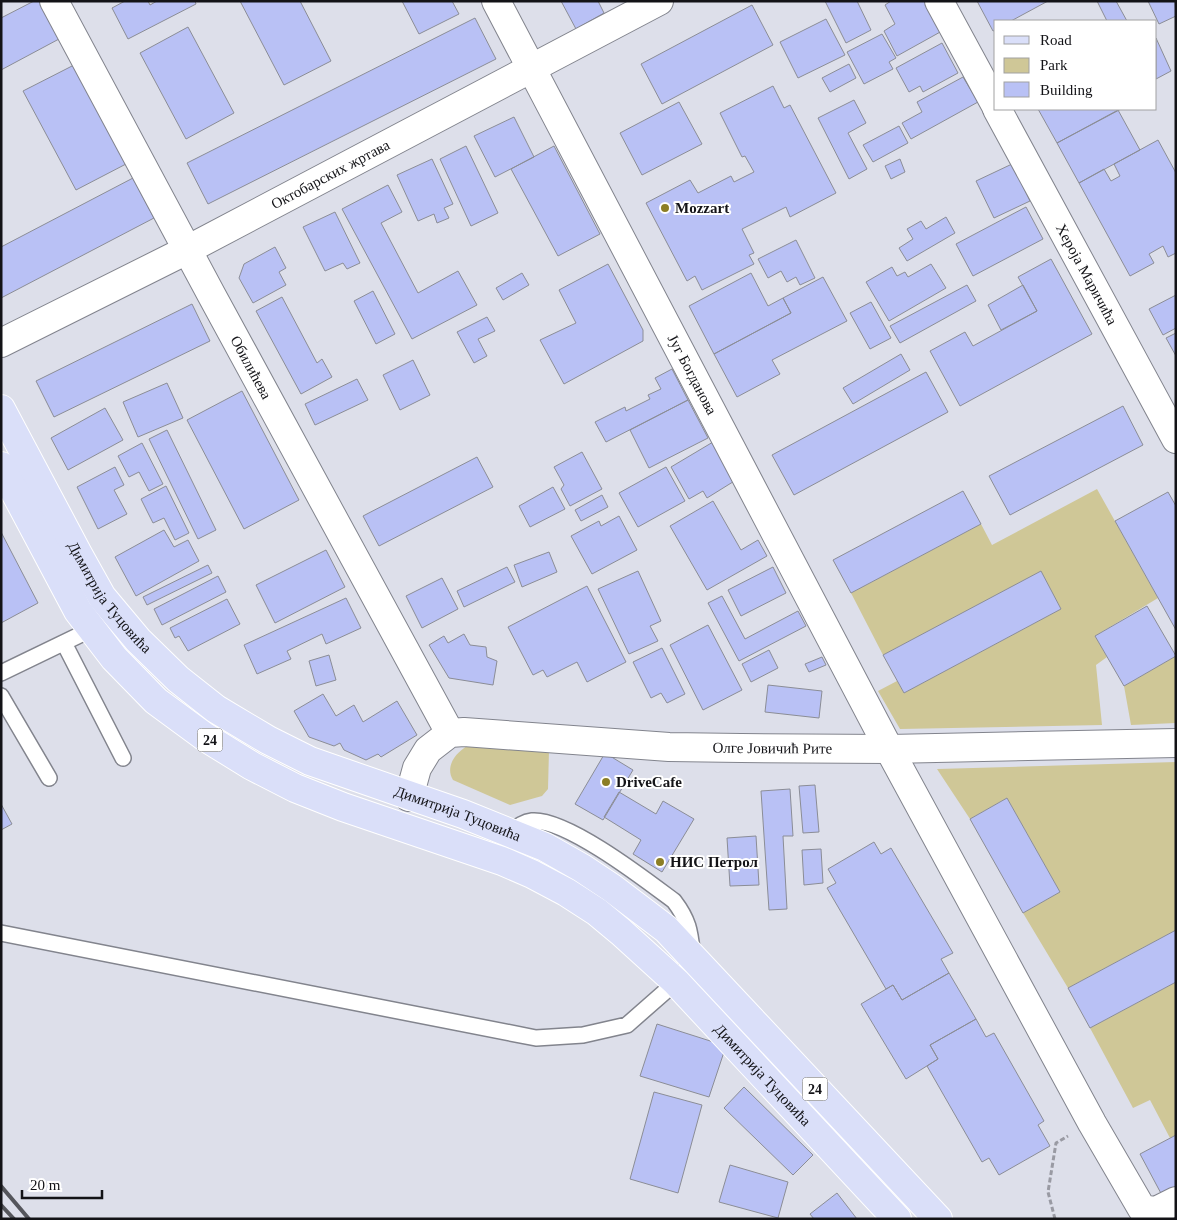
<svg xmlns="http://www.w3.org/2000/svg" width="1177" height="1220" viewBox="0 0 1177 1220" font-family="'Times New Roman',serif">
	<rect width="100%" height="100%" fill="#dddfea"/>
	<path fill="#cfc797" d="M1097,489L1158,598L1095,636L1107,657L1096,665L1102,725L900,729L878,691L897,681L904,693L1061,609L1041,572L883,655L851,593L981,524L992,545Z
		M1176,656V723L1131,725L1124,686Z
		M471,744L549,750L548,789L542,796L510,805L453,780C444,765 458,750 471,744Z
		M1176,762V930L1068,988L1023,913L1060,892L1007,798L970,819L937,769Z
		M1176,982V1135L1170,1138L1150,1100L1133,1108L1090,1028Z"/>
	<path fill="#b9c1f5" stroke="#8b8d96" d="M34,1H39L59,39L1,70V18Z
		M125,1H148L150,5L157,1H195L196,4L128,39L112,8Z
		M240,1H300L331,61L284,85Z
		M402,1H452L459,14L419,34Z
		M561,1H598L604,13L576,29Z
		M825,1H857L871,30L846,43Z
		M891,1H926L942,31L897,56L884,31L895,24L885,5Z
		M977,1H1048L1011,21H996V30L993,31Z
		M1097,1H1116L1127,21H1107Z
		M1148,1H1175L1176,16L1159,24Z
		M752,5L773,45L662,104L641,64Z
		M475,18L496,59L208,204L187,163Z
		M826,19L845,55L798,78L780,42Z
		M188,27L234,113L186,139L140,53Z
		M882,34L896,58L889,62L893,69L864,84L847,52Z
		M1156,38L1171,71L1156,79Z
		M942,43L958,73L923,92L920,86L909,92L896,68Z
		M849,64L856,78L830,92L822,78Z
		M74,65L126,164L76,190L23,91Z
		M963,77L978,102L911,139L902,123L922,112L917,102Z
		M773,86L784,108L790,105L836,193L790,217L786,207L742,229L754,253L749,255L754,264L702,290L695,276L687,281L646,203L690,180L698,193L731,176L734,182L754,172L745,156L742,157L720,113Z
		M854,100L866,123L848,133L867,169L849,179L818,118Z
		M679,102L702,144L642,175L620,133Z
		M1038,109H1121L1057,143Z
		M1118,110L1140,150L1079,183L1057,143Z
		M514,117L534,157L495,177L474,136Z
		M899,126L908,143L873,162L863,145Z
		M1158,140L1176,173V253L1168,257L1163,246L1149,254L1154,263L1130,276L1079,183L1104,169L1111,181L1120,176L1114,164Z
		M466,146L498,213L471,226L440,159Z
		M554,146L600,234L558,256L511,169Z
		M432,159L453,204L444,208L449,218L437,223L434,214L418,221L397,175Z
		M900,159L905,172L891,179L885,166Z
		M1012,164L1030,201L994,218L976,181Z
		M133,178L154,218L1,298V247Z
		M388,185L402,212L381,223L418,293L458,271L477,305L412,339L342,209Z
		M1026,207L1043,239L973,276L956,244Z
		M335,212L360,263L347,269L343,263L325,271L303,227Z
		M946,217L955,233L907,261L899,248L913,239L907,229L921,221L926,229Z
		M796,240L815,278L800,285L796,277L787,282L781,271L768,278L758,259Z
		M275,247L286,268L279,272L286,285L253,303L239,278L244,264Z
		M1051,259L1092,334L960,406L930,351L965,332L973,346L1037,311L1018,277Z
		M608,264L643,330V341L564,384L540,340L576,323L559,290Z
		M931,264L946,288L889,321L866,282L892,267L897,276L905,272L908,277Z
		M522,273L529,285L503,300L496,288Z
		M751,273L768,306L783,298L791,313L714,354L689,306Z
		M823,277L847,321L772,360L780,374L737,397L714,354L791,313L783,298Z
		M967,285L976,301L900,343L890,326Z
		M1023,285L1037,311L1001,330L988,305Z
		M373,291L395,334L376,344L354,301Z
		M1176,295V328L1163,335L1149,309Z
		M282,297L317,363L322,359L332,377L301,394L256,311Z
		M871,302L891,338L870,349L850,313Z
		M192,304L210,341L54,417L36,381Z
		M487,317L495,331L478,339L487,356L474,363L457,332Z
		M1176,333V356L1166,338Z
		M901,354L910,370L853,404L843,388Z
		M413,360L430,395L400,410L383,375Z
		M672,369L688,400L606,442L595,422L625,407L626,411L650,399L648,395L661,389L655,378Z
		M926,372L948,412L794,495L772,455Z
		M357,379L368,400L315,425L305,404Z
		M167,383L183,418L138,437L123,402Z
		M242,391L299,500L244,529L187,420Z
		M688,400L708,438L649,468L630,430Z
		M1123,406L1143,445L1010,515L989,476Z
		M105,408L123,440L68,470L51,438Z
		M167,430L216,530L198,539L149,439Z
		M713,442L736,480L707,498L703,491L689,499L671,467Z
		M142,443L163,484L149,491L139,472L129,477L118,456Z
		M582,452L602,489L570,506L561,489L564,485L554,467Z
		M477,457L493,487L379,546L363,516Z
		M115,467L124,485L114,490L127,514L98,529L77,487Z
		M666,467L685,501L638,527L619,493Z
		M166,486L189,533L175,540L164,518L153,523L141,499Z
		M553,487L565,509L530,527L519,506Z
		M963,491L981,524L851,593L833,560Z
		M1168,492L1176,506V630L1115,521Z
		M602,495L608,507L581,521L575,510Z
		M713,501L741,550L758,540L767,556L707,590L670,526Z
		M619,516L637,550L592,574L571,536L599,521L601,526Z
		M164,530L174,547L188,540L199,561L136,596L115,557Z
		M1,532L38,603L1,623Z
		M326,550L345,587L275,623L256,585Z
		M549,552L557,572L522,587L514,565Z
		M208,565L212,573L147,605L143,597Z
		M507,567L515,582L464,607L457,591Z
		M773,567L786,593L741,616L728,590Z
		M638,571L661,621L650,626L658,641L629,654L598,589Z
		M1041,571L1061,609L904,693L883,655Z
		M218,576L226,592L162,625L154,609Z
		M442,578L458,609L422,628L406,596Z
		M587,586L626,662L587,682L577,662L547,677L543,670L533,675L508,627Z
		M722,596L745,639L798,611L806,626L739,661L708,603Z
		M346,598L361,628L326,644L322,634L287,651L291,659L257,674L244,645Z
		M227,599L240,624L188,651L179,636L175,638L170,628Z
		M1147,606L1176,656L1124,686L1095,636Z
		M708,625L742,690L703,710L670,645Z
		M464,634L470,645L486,647L487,657L497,661L493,685L449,678L429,645L444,636L448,643Z
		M662,648L685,694L667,703L661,693L651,698L633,662Z
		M769,650L778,668L751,682L742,664Z
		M329,655L336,680L316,686L309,661Z
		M822,657L826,665L809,672L805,664Z
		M768,685L822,691L819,718L765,712Z
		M323,694L336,716L354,705L363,722L397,701L417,735L381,757L378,754L366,760L344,750L340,743L334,746L309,737L294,711Z
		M605,753L633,770L603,820L575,804Z
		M815,785L819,832L803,833L799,786Z
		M790,789L793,836H783L787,909L769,910L761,791Z
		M619,792L656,814L663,801L694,819L662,872L633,854L641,840L604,817Z
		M1007,798L1060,892L1023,913L970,819Z
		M1,804L12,824L1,830Z
		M756,836L759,885L730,886L727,838Z
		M874,842L881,854L891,848L953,953L941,959L949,973L902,1000L893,985L886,989L827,888L836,883L828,869Z
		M821,849L823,883L804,885L802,850Z
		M1176,930V982L1090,1028L1068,988Z
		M949,973L976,1019L930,1045L938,1059L906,1079L861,1004L893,985L902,1000Z
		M976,1019L986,1037L994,1033L1044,1121L1038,1125L1050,1146L999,1175L989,1158L982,1162L927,1066L938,1059L930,1045Z
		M657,1024L726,1046L709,1097L640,1076Z
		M744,1087L813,1155L793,1175L724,1108Z
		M654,1092L702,1105L678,1193L630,1179Z
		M1176,1135V1193L1164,1199L1140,1154Z
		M730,1165L788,1182L778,1218L719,1202Z
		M837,1193L857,1219H814L810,1214Z"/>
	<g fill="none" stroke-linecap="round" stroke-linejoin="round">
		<defs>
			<path id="lane" d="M64,643L123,758
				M1,673L92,629L120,618
				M1,696L49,778
				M1,933L536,1038L583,1035L627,1025L676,982L693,958C690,933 690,922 674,901C646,880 566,818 532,821C523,822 516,828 509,833"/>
			<g id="street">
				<path id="s1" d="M54,1L211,294L450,733"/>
				<path id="s2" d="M496,1L889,749L1092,1123L1142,1209L1156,1211L1176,1201"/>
				<path d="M939,1L996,106"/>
				<path id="s3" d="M997,109L1176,439"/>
				<path id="s4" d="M1,343L187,250L659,1"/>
				<path id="s5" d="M409,797L417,768L428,750L450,733L464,732L669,747L741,748L889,749L1176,743"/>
			</g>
			<g id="primary">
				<path id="s6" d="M1,409L78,554L102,597L138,640L178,679L216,709L268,740L310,761L463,814L545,847L582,868L612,888L666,929L938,1219"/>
				<path id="s7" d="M1,466L78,611L114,658L156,701L205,737L252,766L295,788L343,807L502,861L532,874L566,892L597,912L621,932L676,982L897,1219"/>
			</g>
		</defs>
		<use href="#lane" stroke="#82848d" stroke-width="18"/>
		<use href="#street" stroke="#82848d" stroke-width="30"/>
		<use href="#primary" stroke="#fff" stroke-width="30"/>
		<path stroke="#999aa3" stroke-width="3" stroke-dasharray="5 2.5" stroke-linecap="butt" d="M1055,1219L1048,1192L1056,1143L1068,1136"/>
		<use href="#lane" stroke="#fff" stroke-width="15"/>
		<use href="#street" stroke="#fff" stroke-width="28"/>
		<use href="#primary" stroke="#dadff9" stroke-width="28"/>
		<path stroke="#55565c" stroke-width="4" d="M1,1186L29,1219
			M1,1205L14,1219"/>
	</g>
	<g fill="#8c7e25" stroke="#fff" stroke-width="2">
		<circle cx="665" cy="208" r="5"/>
		<circle cx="606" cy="782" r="5"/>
		<circle cx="660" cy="862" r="5"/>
	</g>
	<g text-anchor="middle" stroke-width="4" stroke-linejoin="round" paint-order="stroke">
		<g fill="#fff" stroke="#5a5a5d" stroke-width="1">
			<rect x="197.5" y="728.5" width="25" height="23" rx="4"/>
			<rect x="802.5" y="1077.5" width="25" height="23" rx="4"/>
		</g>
		<g font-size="14" font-weight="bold" fill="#131317">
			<text x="210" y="745">24</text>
			<text x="815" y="1094">24</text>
		</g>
		<g font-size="15" fill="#131317" stroke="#fff">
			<text dy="5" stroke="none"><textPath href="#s4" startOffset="370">Октобарских жртава</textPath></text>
			<text dy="5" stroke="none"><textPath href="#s3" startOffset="188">Хероја Маричића</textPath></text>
			<text dy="5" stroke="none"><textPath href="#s1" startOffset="416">Обилићева</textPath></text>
			<text dy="5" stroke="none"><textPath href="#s2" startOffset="422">Југ Богданова</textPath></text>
			<text dy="5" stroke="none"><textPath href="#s6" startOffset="218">Димитрија Туцовића</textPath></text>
			<text dy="5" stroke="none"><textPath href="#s5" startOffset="402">Олге Јовичић Рите</textPath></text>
			<text dy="5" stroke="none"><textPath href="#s6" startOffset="638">Димитрија Туцовића</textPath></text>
			<text dy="5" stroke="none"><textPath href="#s7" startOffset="1008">Димитрија Туцовића</textPath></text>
		</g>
		<g font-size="15" font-weight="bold" fill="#131317" stroke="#fff" text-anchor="start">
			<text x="675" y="213">Mozzart</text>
			<text x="616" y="787">DriveCafe</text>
			<text x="670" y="867">НИС Петрол</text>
		</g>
	</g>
	<rect width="1177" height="1220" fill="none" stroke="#131317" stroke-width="5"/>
	<rect x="994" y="20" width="162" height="90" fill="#ffffff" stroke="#a1a1a2"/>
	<rect x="1004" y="36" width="25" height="8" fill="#dadff9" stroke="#a1a1a2"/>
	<text x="1040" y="45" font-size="15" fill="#131317">Road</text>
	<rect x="1004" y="58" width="25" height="15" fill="#cfc797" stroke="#a1a1a2"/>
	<text x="1040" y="70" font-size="15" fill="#131317">Park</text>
	<rect x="1004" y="82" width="25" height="15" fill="#b9c1f5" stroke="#a1a1a2"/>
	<text x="1040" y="95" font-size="15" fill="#131317">Building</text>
	<path d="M22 1190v8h80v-8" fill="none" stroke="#131317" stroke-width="2.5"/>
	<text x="30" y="1190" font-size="15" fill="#131317" stroke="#ffffff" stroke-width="4" paint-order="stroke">20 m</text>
</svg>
